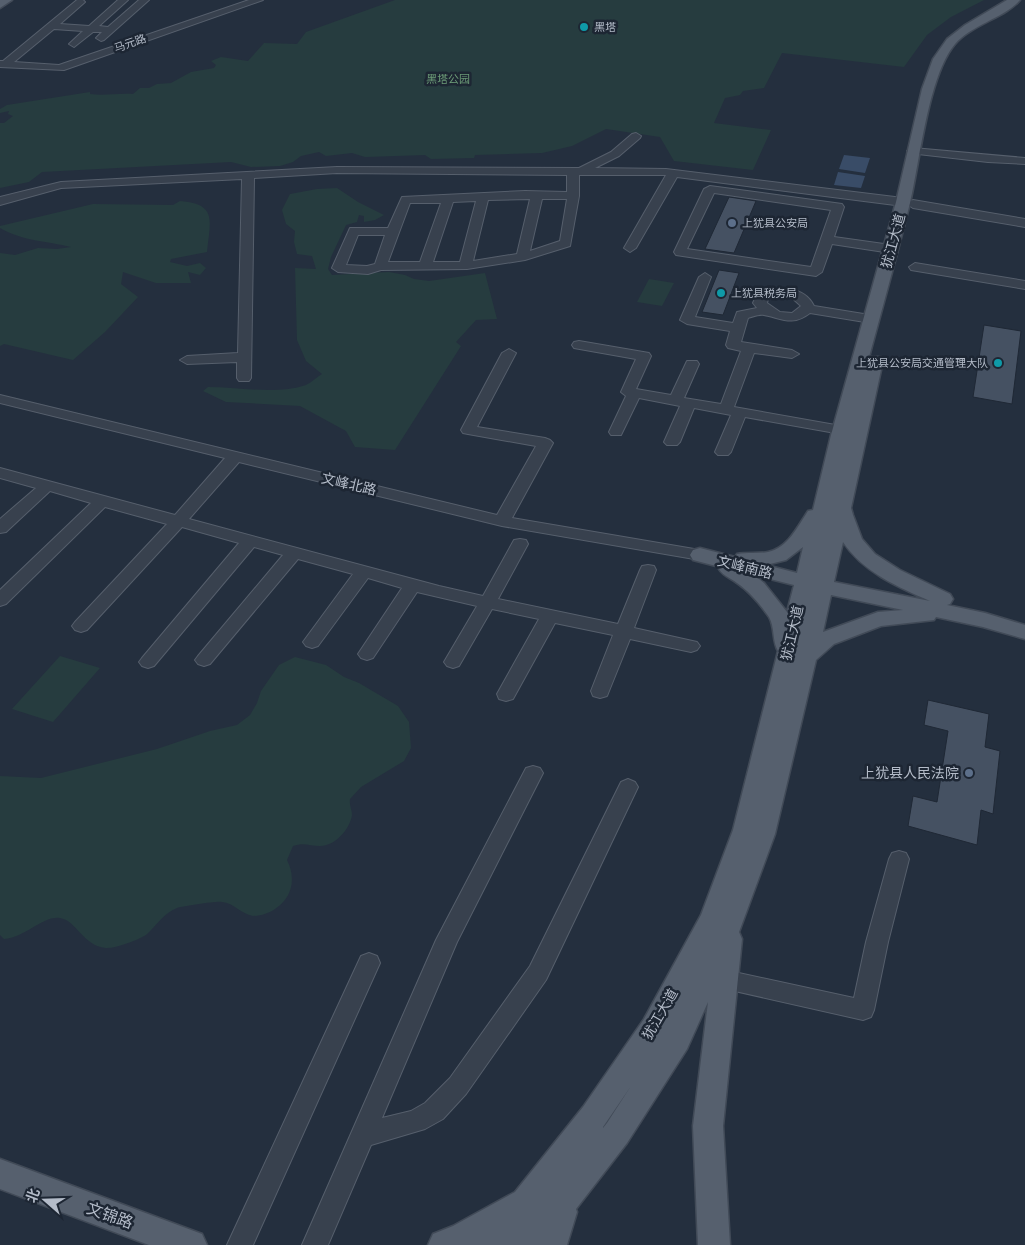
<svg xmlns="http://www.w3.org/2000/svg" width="1025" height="1245" viewBox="0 0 1025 1245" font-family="'Open Sans','Noto Sans SC',sans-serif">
	<rect width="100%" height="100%" fill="#242f3e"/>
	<path fill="#263c3f" d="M395,0H984L951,17L927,35L904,67L782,53L764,88L743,91L740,95L725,98L714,123L771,130L753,170L674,161L660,137L606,129L572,146L542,153L475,155L474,158L431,159L425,155L365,157L352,153L326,156L319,152L301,156L293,162L280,166L251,167L231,162L42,172L29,182L0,188V123H4L13,116L8,114L9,111L0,113V109L7,105L90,92V94C104,96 118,93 133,94L140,88H149L157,84L171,83L191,72L214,68L216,65L211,61L221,57L248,61L264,43L297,44L306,32Z
		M337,188L358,202L384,215L375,220L364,222V216L359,215L357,222L346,225L331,257L328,269L332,275L389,272L405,275L414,279L429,281L485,273L497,319L476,320L456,342L461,346L395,450L355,447L346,431L300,406L226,402L203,391L208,387C238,387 277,395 306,385C312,382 317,377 322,374L306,361L297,340L295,268L316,269L312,256L297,254L294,242L295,231L286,224L282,210L290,194L317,189Z
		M180,201C218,204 210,221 207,252L171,259L170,262L187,266L200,263L206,268L200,275L188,272L191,283H156L123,272L121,284L138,297L105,332L73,360L4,344L0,346V253L15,255L38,248L57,249L71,247C47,241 22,241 0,228V226L93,204L173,205Z
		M649,279L674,283L662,306L637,302Z
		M60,656L100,668L53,722L12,709Z
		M295,657L326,665L344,677L359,683L398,706L409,722L411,748L404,761L361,787L350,799C349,805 352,810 352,815C350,829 335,846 320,846C310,846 304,842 293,846L287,860C296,878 293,897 275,909C269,913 261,916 253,916C241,914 234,903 222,902C216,901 184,906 177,908C164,913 156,926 146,935C139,939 132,942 125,944C119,946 113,948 106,948C83,946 76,920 60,918C42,916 25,938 4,939L0,935V776L41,778L157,749L210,731L237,725L250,715L257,703L261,691L279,665Z"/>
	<path fill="#394c67" d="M844,155L870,158L865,173L839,169Z
		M838,172L865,176L861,188L834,185Z"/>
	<path fill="#455162" stroke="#1f2835" d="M729,197L756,201L734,253L705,249Z
		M719,270L739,273L723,315L702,312Z
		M984,325L1021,331L1012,404L973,397Z
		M928,700L989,714L985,747L1000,751L993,814L981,810L977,845L908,826L913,796L937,802L948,731L924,725Z"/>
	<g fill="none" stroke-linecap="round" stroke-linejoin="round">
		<defs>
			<path id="minor" d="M77,0H83L85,2L60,24L89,26L118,0H128L99,26L108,27L139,0H149L104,40L101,41L96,38L102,32H93L74,47L69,44L83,31L54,29L14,62L59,65L249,0H263L64,70L0,67V61H3Z
				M636,133L641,136L640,138L619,156L595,168L666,169L903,198L909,202L913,200L1025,219V227L913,208L907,204L903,206L677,177L636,248L630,252L624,248L666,175H579V196L570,246L525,260L467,269L381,270L368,274L338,272L332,268L350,228H388L402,197L525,191L567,192V175L337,173L254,178L251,378L249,381H239L237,378V362L187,364L180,360L187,356L238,353L242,179L61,188L0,205V197L61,182L337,167L579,168L611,152L632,134ZM530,199L517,254L473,261L488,200ZM542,199H567L560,241L530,251ZM476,201L460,262H433L453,202ZM410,203H441L420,262H388ZM358,235H385L375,264L367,266L346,265Z
				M913,148L1025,158V164L988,162L909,153L907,151Z
				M710,186L842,204L844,207L834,237L891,245L897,249L891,253L832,244L822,272L816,276L676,255L674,252L704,189ZM714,193L831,210L811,267L687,249Z
				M915,263L1025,281V289L911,270L909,267Z
				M705,273L711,277L695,317L733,323L737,312L757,308L753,303L757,294C778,288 803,284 814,306L876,316L878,319L871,323L810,313C792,327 781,318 764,315C759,314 752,317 748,318L741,342L792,350L799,354L792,358L754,353L734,407L841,426L846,427L848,430L846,433L841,434L745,417L731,452L728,455H718L715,452L731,415L694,408L680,442L677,445H667L664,442L680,406L639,398L621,435H611L609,432L626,396L621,392L636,359L574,348L572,345L574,342L579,341L649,353L651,356L636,389L671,395L687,361H697L699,364L684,398L721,404L741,351L728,348L726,345L730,331L687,324L680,320L699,277ZM778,296L791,297L801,306L792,313L780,312L767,303L768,299Z
				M509,349L516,353L477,427L545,438L550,440L553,443L512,518L700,550L706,551L708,555L706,559L700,560L502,526L239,462L189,519L439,586L483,596L514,540L520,539L526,540L528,544L498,599L618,624L640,570L642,566L648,565L654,566L656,570L634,628L697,642L700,646L697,650L691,652L630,639L609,691L607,696L600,698L593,696L591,691L613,635L555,623L513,699L506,701L499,699L497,694L539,619L492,609L459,666L453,668L447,666L444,662L477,606L417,592L373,658L367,660L361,658L358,654L402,588L368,578L318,646L312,648L306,646L303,642L353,574L298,559L210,664L204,666L198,664L195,660L198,656L283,555L254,547L154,666L148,668L142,666L139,662L142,658L239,543L182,527L87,630L81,632L75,630L72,626L75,622L167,524L105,507L6,604L0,606V590L91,503L50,491L6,532L0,533V519L36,488L0,478V468L175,515L225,458L0,403V395L497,515L536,446L468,434L463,433L461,430L502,353Z
				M533,766L540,768L543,773L457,942L382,1118L411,1111L425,1103L450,1078L530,966L621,782L628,779L635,782L638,787L546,980L466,1094L443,1119L425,1129L371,1145L328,1245H302L436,940L526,768Z
				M899,851L906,853L909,859L888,942L874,1010L871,1017L863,1020L717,987L714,980L717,973L725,970L854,998L866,942L889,859L892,853Z
				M369,953L377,956L380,963L253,1245H227L361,956Z"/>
			<path id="major" d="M0,0H12L0,8Z
				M1007,0H1020C1006,17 971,25 955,44C928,76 920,161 910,203C897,255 883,306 869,357H881L883,361L851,508L853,515L862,539L875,554L900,570L950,594L953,599L950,604L947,605L985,613L1025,625V639L983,627L936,617L934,620L881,626L834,644L816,660L775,834L739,932L742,939L723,1126L730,1245H698L693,1126L708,1002L687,1049L627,1143L576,1209L577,1212L567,1245H428L433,1234L453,1226L515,1192L583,1107L644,1019L701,915L733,830L778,651C772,641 775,627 769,617C760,604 750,592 737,583C731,578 723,576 719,569L720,567L693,560L690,555L693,550L700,548L735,557L737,554C747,552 758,554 768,552C788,548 798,526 808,511L813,510L831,435L896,202L922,89L933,59L947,39L965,25ZM843,542C863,572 898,587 930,601L834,582ZM803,547L797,573L766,565L786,560ZM754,575L794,585L787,612L764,583ZM831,595L903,610L878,612L823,632ZM631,1086L607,1123L603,1128V1127Z
				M0,1159L202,1234L207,1245H149L0,1189Z"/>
		</defs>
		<use href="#minor" stroke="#565f6c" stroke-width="2"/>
		<use href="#major" stroke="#414a57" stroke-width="3"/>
		<use href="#minor" fill="#38414e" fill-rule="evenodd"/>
		<use href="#major" fill="#56606e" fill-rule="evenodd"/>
	</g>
	<g fill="#0f9aa8" stroke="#1d2633" stroke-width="2">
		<circle cx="584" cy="27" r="5"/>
		<circle cx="721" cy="293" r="5"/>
		<circle cx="998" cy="363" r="5"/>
	</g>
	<g fill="#5c6f8a" stroke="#1d2633" stroke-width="2">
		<circle cx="732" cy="223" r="5"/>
		<circle cx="969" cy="773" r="5"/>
	</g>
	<g text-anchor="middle" stroke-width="5" stroke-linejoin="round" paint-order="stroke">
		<g font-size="11" fill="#b4bcc9" stroke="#1d2633" text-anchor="start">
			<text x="594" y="31">黑塔</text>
			<text x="742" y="227">上犹县公安局</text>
			<text x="731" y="297">上犹县税务局</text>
			<text x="988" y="367" text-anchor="end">上犹县公安局交通管理大队</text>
		</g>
		<g font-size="11" fill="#b4bcc9" stroke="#1d2633">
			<text transform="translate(130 43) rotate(-19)" y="4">马元路</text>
		</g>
		<g font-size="11" fill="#6b9a76" stroke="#1d2633">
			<text x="448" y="83">黑塔公园</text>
		</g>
		<g font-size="14" fill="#b4bcc9" stroke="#1d2633">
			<text transform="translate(893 241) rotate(-75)" y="5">犹江大道</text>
			<text transform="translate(349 484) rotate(13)" y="5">文峰北路</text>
			<text transform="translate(745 567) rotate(14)" y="5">文峰南路</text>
			<text transform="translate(792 633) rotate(-77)" y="5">犹江大道</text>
			<text transform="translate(660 1014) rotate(-60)" y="5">犹江大道</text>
		</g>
		<g font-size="14" fill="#b4bcc9" stroke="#1d2633" text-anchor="end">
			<text x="959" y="778">上犹县人民法院</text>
		</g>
		<g font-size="16" fill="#b4bcc9" stroke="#1d2633">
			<text transform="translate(110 1215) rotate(20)" y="6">文锦路</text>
		</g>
	</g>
	<g transform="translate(45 1200) rotate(290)" stroke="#1d2633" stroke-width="4" paint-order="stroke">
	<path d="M0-4L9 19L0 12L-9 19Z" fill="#b4bcc9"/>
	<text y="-8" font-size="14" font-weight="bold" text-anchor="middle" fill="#b4bcc9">北</text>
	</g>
</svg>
